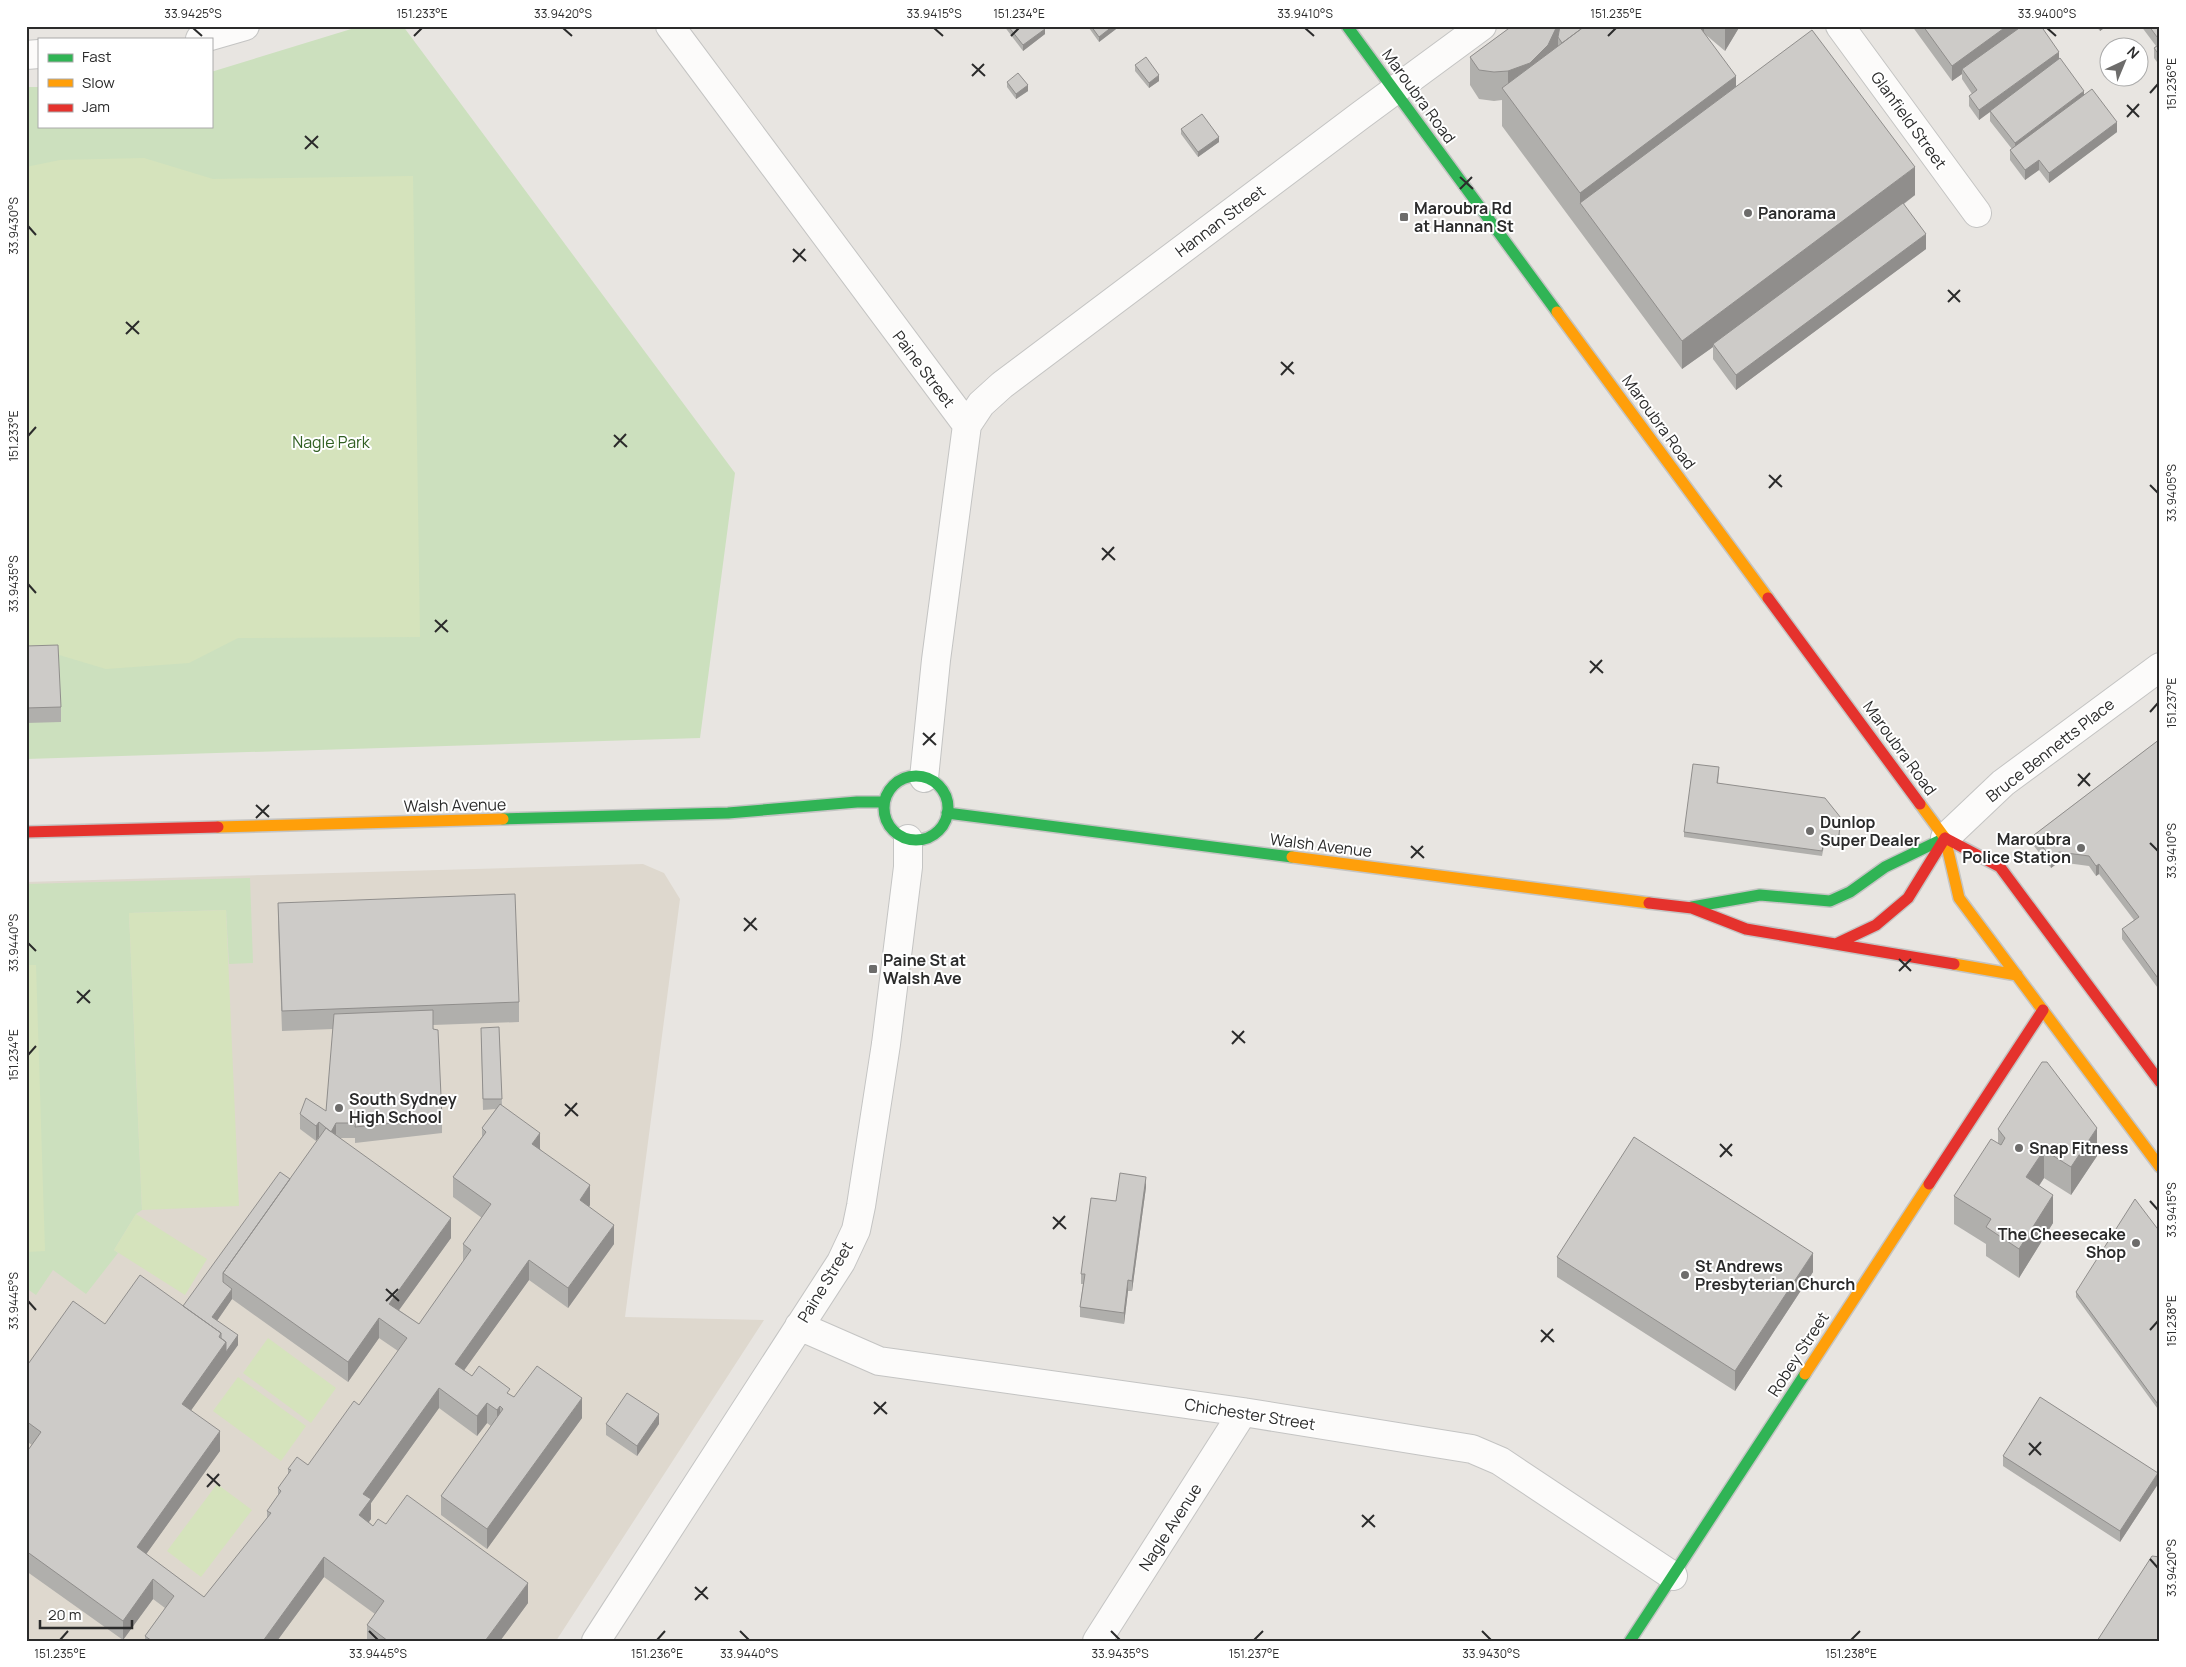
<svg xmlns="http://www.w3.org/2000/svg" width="2186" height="1667" viewBox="0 0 2186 1667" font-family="Manrope,sans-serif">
	<rect width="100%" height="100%" fill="#e8e5e1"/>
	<path fill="#ded8ce" d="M643,864L664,873L680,899L625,1317L764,1320L556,1641H26V882Z"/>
	<path fill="#cce0be" d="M361,26H403L735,473L700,738L26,759V87H39V126H211V72Z
		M250,878L253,963L229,964L226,910L129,913L142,1210L136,1214L114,1250L118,1253L86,1294L53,1270L36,1295L26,1288V884Z"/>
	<path fill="#d5e3bc" d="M144,158L213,179L413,176L420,637L238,638L189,663L106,669L26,645V167L60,160Z
		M226,910L239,1206L142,1210L129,913Z
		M26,965H36L45,1251L26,1252Z
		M136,1214L207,1259L185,1295L114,1250Z
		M268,1338L336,1388L311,1423L243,1373Z
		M238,1377L306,1426L281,1461L213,1411Z
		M217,1484L252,1510L201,1577L167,1551Z"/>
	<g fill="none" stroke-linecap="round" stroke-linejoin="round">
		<defs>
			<path id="street" d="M670,26L967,425L936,660L924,778
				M1840,26L1977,213
				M200,39L245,26
				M26,55L39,54
				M967,425L981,404L1002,385L1361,115L1482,26
				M1945,838L2003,783L2160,667
				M799,1326L879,1361L1243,1412L1472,1449L1500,1461L1673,1576
				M596,1641L841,1262L856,1230L861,1206L886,1044L908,867V839
				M1097,1641L1243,1412"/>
			<path id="fast" d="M1347,26L1557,312
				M884 808a32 32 0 1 1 64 0a32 32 0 1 1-64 0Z
				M947,813L1292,857
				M503,819L728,813L857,802H884
				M1692,907L1760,895L1830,901L1850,892L1885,867L1945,838
				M1630,1641L1805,1374"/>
			<path id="slow" d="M1557,312L1768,598
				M1920,804L1945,838L1959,898L2160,1167
				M218,827L503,819
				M1292,857L1649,903
				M1954,964L2017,975
				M1805,1374L1929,1184"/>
			<path id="jam" d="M1768,598L1920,804
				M26,832L218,827
				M1945,838L2000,867L2160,1082
				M1649,903L1692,908L1746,929L1954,964
				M1838,943L1876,925L1908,898L1945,838
				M1929,1184L2043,1010"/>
		</defs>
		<use href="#street" stroke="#c4c4c3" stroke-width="30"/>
		<use href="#fast" stroke="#c4c4c3" stroke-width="14"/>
		<use href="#slow" stroke="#c4c4c3" stroke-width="14"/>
		<use href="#jam" stroke="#c4c4c3" stroke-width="14"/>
		<use href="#street" stroke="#fcfbfa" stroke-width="28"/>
		<use href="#fast" stroke="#30b455" stroke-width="11"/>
		<use href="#slow" stroke="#ff9f0a" stroke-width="11"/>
		<use href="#jam" stroke="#e5322d" stroke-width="11"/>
	</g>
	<path fill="#b0afac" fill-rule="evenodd" d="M1004,26H1043L1045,34L1023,51Z
		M1089,26H1120L1099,42L1089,28Z
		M1512,26H1740L1725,51L1706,35L1736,86L1915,195L1904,204L1926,249L1736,390L1713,359V347L1682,369L1502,126V100L1494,101L1479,99L1470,85V57Z
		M1912,26H2041L2059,59L2084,95L2117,132L2049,183L2039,170L2025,180L2010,160V150L2012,149L1990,121V111L1979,120L1969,106V96L1972,94L1962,79V74L1952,81Z
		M2096,26H2107L2100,31Z
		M2141,26H2160V66L2154,58V48L2156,46Z
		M1135,65L1159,81L1149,88L1135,71Z
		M1007,82L1028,91L1016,99L1007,87Z
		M1181,129L1219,142L1198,157L1181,134Z
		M26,646L61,707V722L26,723Z
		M2160,739V991L2122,939V929L2134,920L2099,874L2096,876L2089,866L2059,862L2051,868L2034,846V835Z
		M1719,772L1718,783L1841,823L1838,848L1824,846L1822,856L1684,837V832Z
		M278,903L519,1002V1022L433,1025L442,1118V1133L355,1143V1138H340L451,1238L399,1310L419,1324L463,1262V1244L482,1218L453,1197V1177L482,1137V1128L496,1109L483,1110L481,1038L499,1027L502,1106L590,1205L589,1207L614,1244L568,1308L529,1280L464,1370L472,1376L514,1397L582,1418L487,1549L441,1515V1496L491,1426L487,1423L477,1436L439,1408L371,1503V1519L369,1522L373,1526L386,1524L528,1603L500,1641H367V1625L375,1614L324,1577L277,1641H145V1636L165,1608L153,1599L123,1640L26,1571V1453L32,1445L26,1441V1367L105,1324L183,1306L290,1179L320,1137H319L316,1141L300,1129V1114L326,1111L333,1029L282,1031L278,923ZM232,1299L348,1382L379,1338L398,1351L359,1405L308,1465L288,1469V1475L278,1488V1495L267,1511V1519L204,1597L146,1554L220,1451L191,1410L238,1345L217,1321Z
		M1998,1129L2097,1156L2071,1195L2044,1178L2039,1186L2053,1223L2019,1278L1986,1256V1244L1954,1224V1196L1998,1143Z
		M1146,1187L1132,1291H1128L1124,1324L1080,1317V1307L1083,1284H1081V1274L1116,1201Z
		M2160,1232V1412L2076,1297V1292Z
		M1557,1257L1813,1272L1735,1391L1557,1277Z
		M606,1424H659L637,1456L606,1435Z
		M2003,1456L2158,1484L2120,1542L2003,1466Z"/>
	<path fill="#908e8c" d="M1113,26H1120L1099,42V37Z
		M1557,26H1560L1558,37V52L1508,96V71Z
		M1699,26H1704V33Z
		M1725,26H1740L1725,51Z
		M2007,26H2027L1962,69V74L1952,81V66Z
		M2100,26H2107L2100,31Z
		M1045,29V34L1023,51V45Z
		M2160,35V46L2157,47V37Z
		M2059,52V62L1979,120V110Z
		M1159,75V81L1149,88V83Z
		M1736,76V115L1580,203V193Z
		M1028,85V91L1016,99V94Z
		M2084,91V101L2015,153V143Z
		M2117,122V132L2049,183V173Z
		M1219,137V142L1198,157V152Z
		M2039,160V170L2025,180V170Z
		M1915,167V195L1714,345L1713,344V347L1682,369V341Z
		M1926,234V249L1736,390V375Z
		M2059,852V862L2051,868V858Z
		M2099,864V874L2096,876V866Z
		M319,1122V1137L316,1141V1126Z
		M336,1123V1139L331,1132Z
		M2097,1128V1156L2071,1195V1167Z
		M540,1133V1153L532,1144Z
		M2044,1150V1178L2026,1205V1177Z
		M1146,1177V1187L1132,1291V1281Z
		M590,1185V1205L580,1220V1200Z
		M2053,1195V1223L2019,1278V1249Z
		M451,1218V1238L389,1324V1304Z
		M614,1225V1244L568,1308V1288Z
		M1813,1253V1272L1735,1391V1371Z
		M529,1260V1280L455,1383V1364Z
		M1128,1280V1291L1124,1324V1313Z
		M232,1289V1299L212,1328V1317Z
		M379,1318V1338L348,1382V1362Z
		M238,1335V1345L182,1423V1404L226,1342Z
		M439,1388V1408L371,1503V1519L359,1535V1515L363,1494Z
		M582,1398V1418L487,1549V1529Z
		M487,1403V1423L477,1436V1416Z
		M500,1406V1426L497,1430V1410Z
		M659,1414V1424L637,1456V1446Z
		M220,1431V1451L137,1567V1547Z
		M2158,1473V1484L2120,1542V1531Z
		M324,1557V1577L277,1641H263Z
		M153,1579V1599L123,1640V1621Z
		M528,1583V1603L500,1641H485Z"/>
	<path fill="#cdcbc8" stroke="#908e8c" d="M1008,26H1043L1045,29L1023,45Z
		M1091,26H1113L1099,37Z
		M1512,26H1557L1548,45L1530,63L1508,71L1494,72L1479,70L1470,57Z
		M1560,26H1585L1562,43L1558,37Z
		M1585,26H1699L1736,76L1580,193L1502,88Z
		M1923,26H2007L1952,66Z
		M2022,26H2041L2059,52L1979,110L1969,96L1977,90L1962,69Z
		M2149,26H2160V35L2157,37Z
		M1812,30L1915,167L1682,341L1580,203Z
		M2160,44V56L2154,48Z
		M1146,57L1159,75L1149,83L1135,65Z
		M2060,58L2084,91L2015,143L1990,111Z
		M1018,73L1028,85L1016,94L1007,82Z
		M2092,89L2117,122L2049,173L2039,160L2025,170L2010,150Z
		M1202,114L1219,137L1198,152L1181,129Z
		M1903,203L1926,234L1736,375L1713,344Z
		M58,645L61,707L26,708V646Z
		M2160,739V981L2122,929L2139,917L2099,864L2096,866L2089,856L2059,852L2051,858L2034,835Z
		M1693,764L1719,767L1717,783L1825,798L1841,818L1838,842L1824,841L1822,851L1684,832Z
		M515,894L519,1002L282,1011L278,903Z
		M433,1010V1029L438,1030L442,1118L355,1127L356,1123H336L331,1132L319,1122L316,1126L300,1114L306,1098L326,1111L334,1014Z
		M499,1027L502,1099H483L481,1028Z
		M2042,1062H2047L2097,1128L2071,1167L2044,1150L2026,1177L2053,1195L2019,1249L1986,1227L1991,1219L1954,1196L1991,1139L2001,1145L2005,1138L1998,1129Z
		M500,1104L540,1133L532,1144L590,1185L580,1200L614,1225L568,1288L529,1260L455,1364L472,1376L479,1366L510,1389L507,1393L514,1397L537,1366L582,1398L487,1529L441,1496L503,1409L500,1406L497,1410L487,1403L477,1416L439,1388L363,1494L371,1499L359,1515L373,1526L378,1519L386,1524L407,1495L528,1583L485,1641H388L367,1625L384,1601L324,1557L263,1641H152L145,1636L174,1596L153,1579L123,1621L26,1551V1453L41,1432L26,1421V1367L73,1301L105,1324L140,1275L221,1333L219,1337L226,1342L182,1404L220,1431L137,1547L204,1597L271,1513L267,1511L281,1491L278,1488L291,1470L288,1469L297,1457L308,1465L354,1401L359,1405L407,1338L379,1318L348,1362L223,1273L326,1128L451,1218L389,1304L419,1324L471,1250L463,1244L491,1204L453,1177L486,1132L482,1128Z
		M1634,1137L1813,1253L1735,1371L1557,1257Z
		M280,1172L290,1179L223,1273V1282L232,1289L212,1317L238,1335L226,1352V1342L221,1338V1333L183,1306Z
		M1120,1173L1146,1177L1132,1281L1128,1280L1124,1313L1080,1307L1085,1274H1081L1091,1198L1116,1201Z
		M2135,1199L2160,1232V1407L2076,1292Z
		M627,1393L659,1414L637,1446L606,1424Z
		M2040,1397L2158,1473L2120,1531L2003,1456Z
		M2152,1556L2160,1557V1641H2097Z"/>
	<path fill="none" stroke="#2b2b2b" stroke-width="2" d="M193,28L202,36M563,28L572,36M934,28L943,36M1305,28L1314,36M2047,28L2056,36M414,36L422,28M1011,36L1019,28M1608,36L1616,28M972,64L985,76M972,76L984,64M2150,93L2158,84M2127,105L2139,117M2127,117L2139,104M305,136L318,148M305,149L318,136M1460,177L1473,189M1460,189L1472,177M28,226L36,235M793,249L806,261M793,262L805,249M1948,290L1960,302M1948,302L1960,290M126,322L139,334M126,334L139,321M1281,362L1294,374M1281,375L1293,362M614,435L627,447M28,436L36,427M614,447L626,434M1769,475L1782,487M2150,485L2158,493M1769,488L1781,475M1102,548L1115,560M1102,560L1114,547M28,584L36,593M435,620L448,632M435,632L447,620M1590,661L1603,673M1590,673L1602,660M2150,712L2158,703M923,733L936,745M923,745L935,733M2078,774L2090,786M2078,786L2090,773M256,805L269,817M256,818L269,805M2150,843L2158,851M1411,846L1424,858M1411,858L1423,846M744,918L757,930M744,931L756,918M28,943L36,951M1899,959L1911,971M1899,971L1911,959M77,991L90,1003M77,1003L90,990M1232,1031L1245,1043M1232,1044L1244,1031M28,1055L36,1046M565,1104L578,1116M565,1116L577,1103M1720,1144L1732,1156M1720,1157L1732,1144M2150,1201L2158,1210M1053,1217L1066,1229M1053,1229L1065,1216M386,1289L399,1301M28,1301L36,1310M386,1301L398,1289M1541,1330L1554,1342M2150,1330L2158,1321M1541,1342L1553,1329M874,1402L887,1414M874,1414L886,1402M2029,1443L2041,1455M2029,1455L2041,1442M207,1474L220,1486M207,1487L219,1474M1362,1515L1375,1527M1362,1527L1374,1515M2150,1559L2158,1568M695,1587L708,1599M695,1600L707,1587M369,1631L378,1640M740,1631L749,1640M1111,1631L1120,1640M1482,1631L1491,1640M60,1640L68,1631M657,1640L665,1631M1254,1640L1263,1631M1851,1640L1860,1631"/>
	<g fill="#6d6c6b" stroke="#fff" stroke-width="2">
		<circle cx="1748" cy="213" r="5"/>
		<rect x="1399" y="212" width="10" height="10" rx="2.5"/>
		<circle cx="1810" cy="831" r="5"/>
		<circle cx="2081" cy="848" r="5"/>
		<rect x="868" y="964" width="10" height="10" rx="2.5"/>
		<circle cx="339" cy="1108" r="5"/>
		<circle cx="2019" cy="1148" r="5"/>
		<circle cx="2136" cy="1243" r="5"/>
		<circle cx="1685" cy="1275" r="5"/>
	</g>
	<g text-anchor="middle" stroke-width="4" stroke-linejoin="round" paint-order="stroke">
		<g font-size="16" fill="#2b2b2b" stroke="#fff">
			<text transform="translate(1419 96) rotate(54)" y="6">Maroubra Road</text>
			<text transform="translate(1909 120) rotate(54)" y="6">Glanfield Street</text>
			<text transform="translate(1220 221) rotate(-37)" y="6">Hannan Street</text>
			<text transform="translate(924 369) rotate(53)" y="6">Paine Street</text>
			<text transform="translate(1659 422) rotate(54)" y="6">Maroubra Road</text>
			<text transform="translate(1900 748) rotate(54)" y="6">Maroubra Road</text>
			<text transform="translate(2050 750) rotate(-38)" y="6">Bruce Bennetts Place</text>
			<text transform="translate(455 805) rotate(-1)" y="6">Walsh Avenue</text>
			<text transform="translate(1321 845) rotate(7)" y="6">Walsh Avenue</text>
			<text transform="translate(825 1282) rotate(-59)" y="6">Paine Street</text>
			<text transform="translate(1798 1354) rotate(-57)" y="6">Robey Street</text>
			<text transform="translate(1250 1414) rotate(9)" y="6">Chichester Street</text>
			<text transform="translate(1170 1527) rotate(-57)" y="6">Nagle Avenue</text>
		</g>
		<g font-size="16" font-weight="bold" fill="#2b2b2b" stroke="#fff" text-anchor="start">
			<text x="1414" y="214">Maroubra Rd<tspan x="1414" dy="18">at Hannan St</tspan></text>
			<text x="1758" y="219">Panorama</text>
			<text x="1820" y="828">Dunlop<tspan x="1820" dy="18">Super Dealer</tspan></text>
			<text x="2071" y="845" text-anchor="end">Maroubra<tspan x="2071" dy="18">Police Station</tspan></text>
			<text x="883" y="966">Paine St at<tspan x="883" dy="18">Walsh Ave</tspan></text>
			<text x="349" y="1105">South Sydney<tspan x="349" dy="18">High School</tspan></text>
			<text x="2029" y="1154">Snap Fitness</text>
			<text x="2126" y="1240" text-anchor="end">The Cheesecake<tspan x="2126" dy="18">Shop</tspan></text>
			<text x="1695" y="1272">St Andrews<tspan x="1695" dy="18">Presbyterian Church</tspan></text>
		</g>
		<g font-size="16" fill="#315f23" stroke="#fff">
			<text x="331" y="448">Nagle Park</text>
		</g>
	</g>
	<rect width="2186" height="1667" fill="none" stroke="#ffffff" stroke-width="55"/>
	<rect x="38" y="38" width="175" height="90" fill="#ffffff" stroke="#aaaaaa"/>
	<rect x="48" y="54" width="25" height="8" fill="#30b455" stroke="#aaaaaa"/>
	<text x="82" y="62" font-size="15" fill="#2b2b2b">Fast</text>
	<rect x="48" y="79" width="25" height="8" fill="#ff9f0a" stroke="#aaaaaa"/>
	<text x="82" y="88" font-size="15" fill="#2b2b2b">Slow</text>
	<rect x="48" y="104" width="25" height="8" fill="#e5322d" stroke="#aaaaaa"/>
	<text x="82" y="112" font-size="15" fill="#2b2b2b">Jam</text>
	<g transform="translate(2124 62) rotate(44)"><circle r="24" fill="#ffffff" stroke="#aaaaaa"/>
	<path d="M0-4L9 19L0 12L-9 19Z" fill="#6d6c6b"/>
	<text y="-8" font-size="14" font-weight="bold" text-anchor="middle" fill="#2b2b2b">N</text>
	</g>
	<path d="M40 1620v8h92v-8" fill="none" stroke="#2b2b2b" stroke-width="2.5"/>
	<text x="48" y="1620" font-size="15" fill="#2b2b2b" stroke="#ffffff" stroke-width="4" paint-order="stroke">20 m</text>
	<rect x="28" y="28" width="2130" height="1612" fill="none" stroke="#2b2b2b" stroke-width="2"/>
	<g font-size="12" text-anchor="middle" fill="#2b2b2b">
		<text x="193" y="18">33.9425°S</text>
		<text x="422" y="18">151.233°E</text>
		<text x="563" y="18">33.9420°S</text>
		<text x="934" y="18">33.9415°S</text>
		<text x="1019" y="18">151.234°E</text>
		<text x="1305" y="18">33.9410°S</text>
		<text x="1616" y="18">151.235°E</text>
		<text x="2047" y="18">33.9400°S</text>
		<text transform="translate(2172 84) rotate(-90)" y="4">151.236°E</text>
		<text transform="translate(14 226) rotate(-90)" y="4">33.9430°S</text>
		<text transform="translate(14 436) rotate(-90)" y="4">151.233°E</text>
		<text transform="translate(2172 493) rotate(-90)" y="4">33.9405°S</text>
		<text transform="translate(14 584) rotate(-90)" y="4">33.9435°S</text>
		<text transform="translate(2172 703) rotate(-90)" y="4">151.237°E</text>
		<text transform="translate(2172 851) rotate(-90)" y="4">33.9410°S</text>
		<text transform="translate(14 943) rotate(-90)" y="4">33.9440°S</text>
		<text transform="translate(14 1055) rotate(-90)" y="4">151.234°E</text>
		<text transform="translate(2172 1210) rotate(-90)" y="4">33.9415°S</text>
		<text transform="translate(14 1301) rotate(-90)" y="4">33.9445°S</text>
		<text transform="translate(2172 1321) rotate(-90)" y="4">151.238°E</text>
		<text transform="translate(2172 1568) rotate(-90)" y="4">33.9420°S</text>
		<text x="60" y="1658">151.235°E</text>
		<text x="378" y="1658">33.9445°S</text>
		<text x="657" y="1658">151.236°E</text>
		<text x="749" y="1658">33.9440°S</text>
		<text x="1120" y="1658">33.9435°S</text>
		<text x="1254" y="1658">151.237°E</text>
		<text x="1491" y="1658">33.9430°S</text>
		<text x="1851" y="1658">151.238°E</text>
	</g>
</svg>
